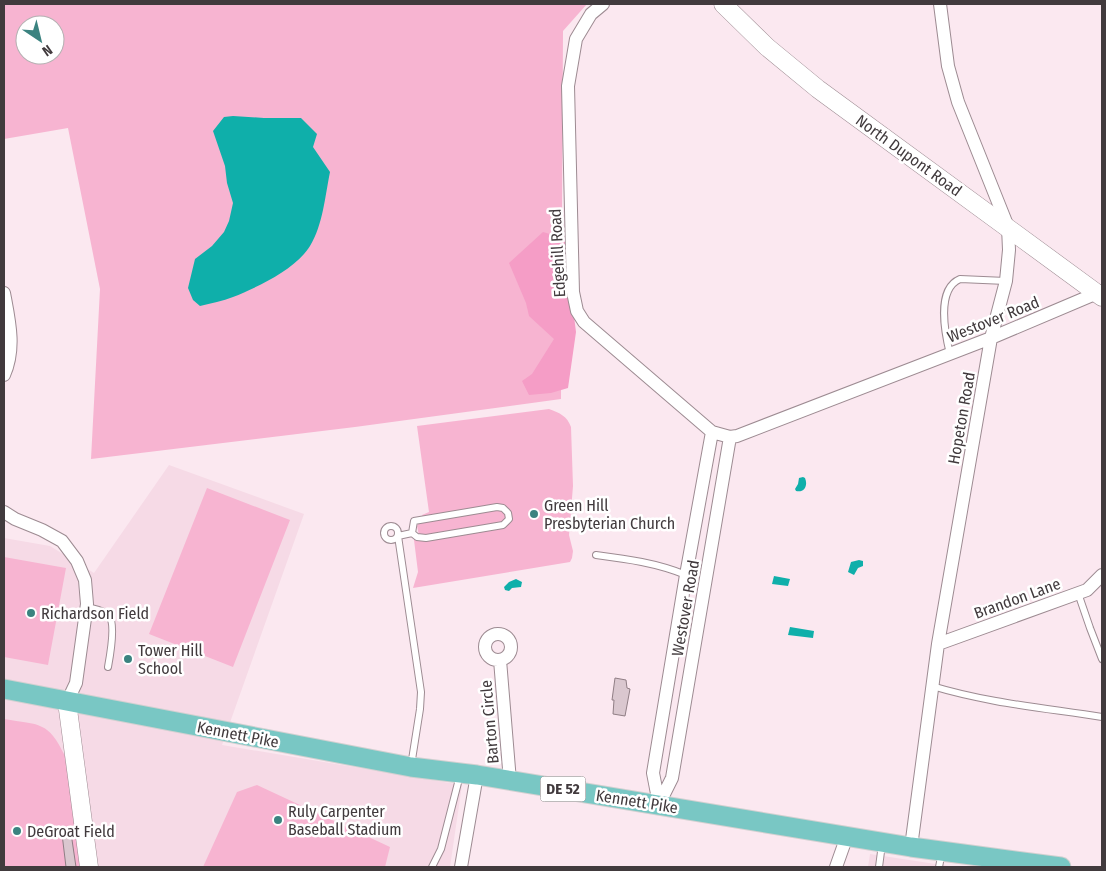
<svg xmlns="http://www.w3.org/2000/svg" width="1106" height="871" viewBox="0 0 1106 871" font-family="'Fira Sans Condensed',sans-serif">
	<rect width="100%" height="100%" fill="#fbe8f0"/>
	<path fill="#f6dae6" d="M169,465L304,514L222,745L462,785L450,867H4V538L50,546L94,573Z
		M870,854L955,867H868Z"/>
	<path fill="#f7b4d1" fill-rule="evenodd" d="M4,4H587L563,31L561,399L355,427L91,459L100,289L68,128L4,139ZM25,25H55V55H25Z
		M549,409C560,413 567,416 571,427L573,486L569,535L573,551L572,558L570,562L413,588L418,572L414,540H420L417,526L419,523L424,521L422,515L429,512L417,426Z
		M207,488L290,520L233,667L149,634Z
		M4,557L66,568L48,665L4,657Z
		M4,719C40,725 48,721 65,756L81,867H4Z
		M257,785L390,847L385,867H203L237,792Z"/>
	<path fill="#f59dc6" d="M543,232L567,239L569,277L576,332L568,388L551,393L529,395L522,381L532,374L554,339L529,316L526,303L509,263Z"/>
	<path fill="#0fafaa" d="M233,116L264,118H301L317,134L313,147L330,172C325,196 323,225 310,246C296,269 258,287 233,297C223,301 211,303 200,306L193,300L188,288L195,259L212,246L224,232L229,221L233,203L227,183L225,166L213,131L224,117Z
		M803,477L805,478C808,485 805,493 796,491L795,489L798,484L799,478Z
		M859,560L863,561V566L858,568L854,575L848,572L851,562Z
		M774,576L790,579L788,586L772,584Z
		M516,579L522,582L521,587L512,588L509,591L505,590L504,587L509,582Z
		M790,627L814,631L813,638L788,635Z"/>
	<path fill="#dac7cf" stroke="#907e85" d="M615,678L626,680L627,688L630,689L625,716L613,714L614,700H612Z
		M71,833L76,867H66L62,834Z"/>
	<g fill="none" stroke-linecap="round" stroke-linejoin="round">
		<defs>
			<path id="lane" d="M950,354C945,334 936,289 960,279L1006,281
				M384 533a7 7 0 1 1 14 0a7 7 0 1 1-14 0Z
				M596,555C627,559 657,563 686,575
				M1078,593L1090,628L1102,659
				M87,607C94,609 104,610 109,616C116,624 110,656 108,667
				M932,686C988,703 1045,708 1102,717
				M411,766L420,709L421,692L398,536L412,533L414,521L497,507L503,508L508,513L509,519L503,525L426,538L417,537L412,533
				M432,867L441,849L460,775
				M879,867L882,844
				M939,867L942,852"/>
			<path id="street" d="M603,4L591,14L576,39L568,86L573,292L577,311L584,322L712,432L730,437L737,436L991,338L1102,291
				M4,293C9,320 16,348 4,375
				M4,512L15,519L42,530L62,541L77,561L85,580L87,604L76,683L67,702
				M485 647a13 13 0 1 1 26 0a13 13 0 1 1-26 0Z
				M938,644L1087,590L1102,575
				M500,660L510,781
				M659,804L653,773L686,575L712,432
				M659,804L672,778L730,437
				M911,847L938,644L991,338L1006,281L1009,250L1008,227L958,102L948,66L940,4
				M461,867L477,775
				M836,867L847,836"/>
			<path id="secondary" d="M723,4L767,47L818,89L1102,297
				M67,702L89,867"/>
			<path id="primary" d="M4,689L411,767L477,775L911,847L1061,867"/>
		</defs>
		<use href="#lane" stroke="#9d8b92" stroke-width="8"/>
		<use href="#street" stroke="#9d8b92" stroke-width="14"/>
		<use href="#secondary" stroke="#9d8b92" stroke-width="19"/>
		<use href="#primary" stroke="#d1d0d0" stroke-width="21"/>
		<use href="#lane" stroke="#fff" stroke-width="6"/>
		<use href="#street" stroke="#fff" stroke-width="12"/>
		<use href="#secondary" stroke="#fff" stroke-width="18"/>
		<use href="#primary" stroke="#79c7c4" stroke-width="19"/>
	</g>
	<g fill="#3b8380" stroke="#fff" stroke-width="2">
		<circle cx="534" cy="514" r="5"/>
		<circle cx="31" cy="613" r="5"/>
		<circle cx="128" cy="659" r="5"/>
		<circle cx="278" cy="820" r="5"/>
		<circle cx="17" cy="831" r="5"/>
	</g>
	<g text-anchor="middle" stroke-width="5" stroke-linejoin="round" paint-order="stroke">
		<rect fill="#fff" stroke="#7a7577" stroke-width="1" x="540.5" y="776.5" width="45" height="25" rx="4"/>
		<g font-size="15" font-weight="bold" fill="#413a3d">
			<text x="563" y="794">DE 52</text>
		</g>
		<g font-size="16" fill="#413a3d" stroke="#fff">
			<text transform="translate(909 155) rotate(36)" y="6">North Dupont Road</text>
			<text transform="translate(557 253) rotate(-93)" y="6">Edgehill Road</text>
			<text transform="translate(993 319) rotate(-22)" y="6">Westover Road</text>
			<text transform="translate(961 418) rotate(-80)" y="6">Hopeton Road</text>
			<text transform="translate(1017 598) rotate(-20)" y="6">Brandon Lane</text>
			<text transform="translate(685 608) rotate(-80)" y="6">Westover Road</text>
			<text transform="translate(489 722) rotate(-95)" y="6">Barton Circle</text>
			<text transform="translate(238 734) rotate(11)" y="6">Kennett Pike</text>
			<text transform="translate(637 801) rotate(9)" y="6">Kennett Pike</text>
		</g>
		<g font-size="16" fill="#413a3d" stroke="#fff" text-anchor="start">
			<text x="544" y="511">Green Hill<tspan x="544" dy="18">Presbyterian Church</tspan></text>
			<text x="41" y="619">Richardson Field</text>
			<text x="138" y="656">Tower Hill<tspan x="138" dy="18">School</tspan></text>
			<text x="288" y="817">Ruly Carpenter<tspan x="288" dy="18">Baseball Stadium</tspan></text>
			<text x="27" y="837">DeGroat Field</text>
		</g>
	</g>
	<rect width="1106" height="871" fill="none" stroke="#413a3d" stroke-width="10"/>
	<g transform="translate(40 40) rotate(145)"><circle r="24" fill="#ffffff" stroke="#b3b0b1"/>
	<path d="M0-4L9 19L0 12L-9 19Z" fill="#3b8380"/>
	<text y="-8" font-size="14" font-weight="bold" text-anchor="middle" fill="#413a3d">N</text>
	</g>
</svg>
